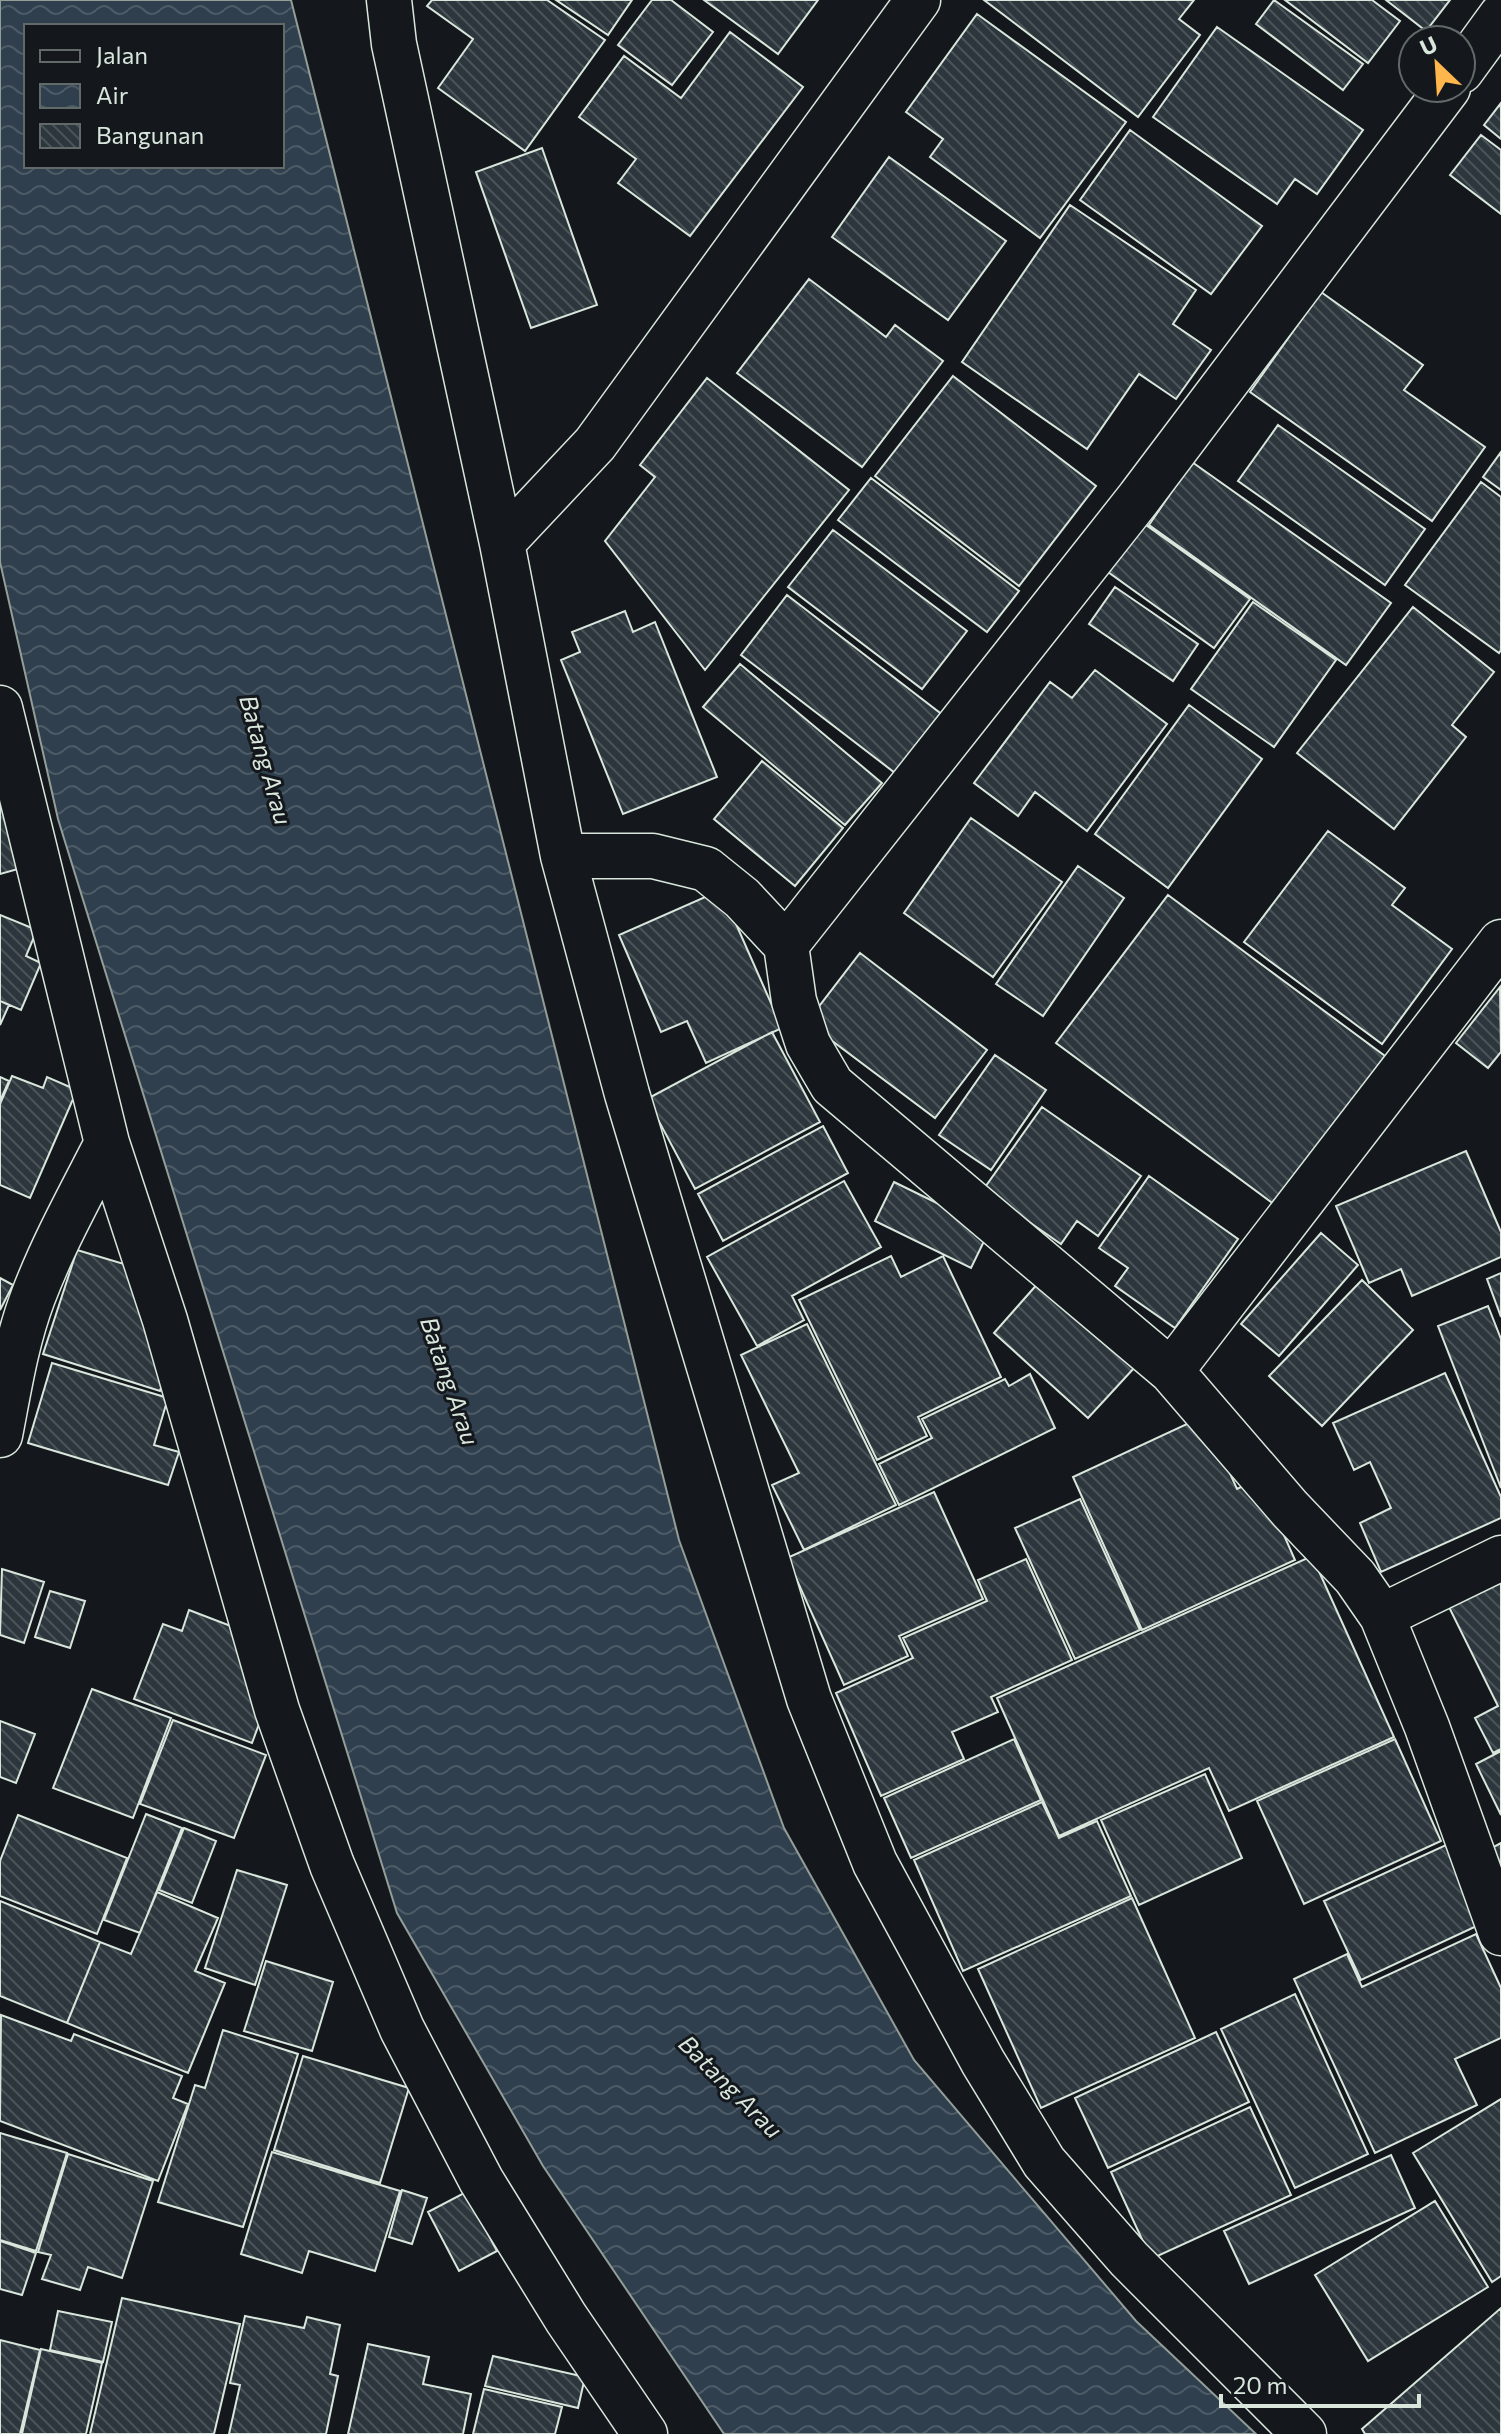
<svg xmlns="http://www.w3.org/2000/svg" width="1501" height="2434" viewBox="0 0 1501 2434" font-family="Commissioner,sans-serif">
	<defs>
		<pattern id="water-waves" width="16" height="10" patternUnits="userSpaceOnUse" patternTransform="scale(2)"><rect width="16" height="10" fill="#2f3f4d"/><path d="M0 5q4-4 8 0t8 0" fill="none" stroke="#4c5b66"/></pattern>
		<pattern id="building-back-hatch" width="6" height="6" patternUnits="userSpaceOnUse" patternTransform="scale(2)"><rect width="6" height="6" fill="#2c363c"/><path d="M-1 5l2 2M0 0l6 6M5-1l2 2" fill="none" stroke="#4a5358"/></pattern>
	</defs>
	<rect width="100%" height="100%" fill="#14181c"/>
	<path fill="url(#water-waves)" stroke="#939e99" stroke-width="2" fill-rule="evenodd" d="M0,0H291L679,1540L784,1828L914,2060L1136,2321L1256,2434H724L543,2166L397,1913L58,819L0,562ZM26,26H282V166H26Z"/>
	<path fill="url(#building-back-hatch)" stroke="#d8e6dc" stroke-width="2" d="M432,0H547L605,40L525,151L438,88L473,39L427,6Z
		M556,0H632L608,35Z
		M652,0H671L713,32L672,85L618,45Z
		M704,0H818L778,54Z
		M984,0H1194L1179,19L1200,35L1138,117Z
		M1274,0L1363,64L1343,90L1256,24Z
		M1285,0H1372L1400,21L1368,63Z
		M1386,0H1450L1426,31Z
		M977,14L1126,122L1040,238L930,157L943,139L906,112Z
		M1217,27L1363,130L1317,194L1295,179L1277,204L1153,117Z
		M730,32L803,87L690,236L618,183L636,159L579,117L624,56L681,98Z
		M1501,103V139L1484,125Z
		M1130,130L1262,226L1211,294L1080,200Z
		M1481,135L1501,150V214L1450,175Z
		M542,148L597,305L531,328L476,172Z
		M889,157L1006,241L948,320L832,237Z
		M1070,205L1196,290L1173,324L1211,350L1176,399L1139,374L1087,449L962,362Z
		M809,279L886,337L895,325L943,361L862,467L737,373Z
		M1321,292L1423,365L1404,390L1485,447L1432,521L1250,392Z
		M953,376L1096,486L1019,586L875,476Z
		M707,378L849,490L705,670L605,541L655,477L640,465Z
		M1278,425L1425,529L1385,585L1238,481Z
		M1501,452V490L1483,477Z
		M1192,462L1391,603L1346,665L1149,525Z
		M871,478L1019,591L987,632L838,520Z
		M1481,482L1501,497V650L1499,653L1405,585Z
		M1143,523L1250,599L1214,648L1108,572Z
		M833,530L967,631L922,689L788,587Z
		M1115,587L1198,644L1173,681L1089,624Z
		M787,595L944,716L899,776L741,655Z
		M1253,602L1336,660L1274,747L1191,689Z
		M1413,607L1494,672L1452,725L1466,737L1394,829L1297,753Z
		M625,611L633,632L655,622L717,777L623,814L561,660L580,652L572,632Z
		M740,664L882,783L845,825L703,707Z
		M1095,670L1167,724L1087,831L1035,792L1018,816L974,783L1050,682L1072,698Z
		M1189,705L1262,759L1168,888L1095,834Z
		M762,761L843,828L795,886L714,819Z
		M0,774L25,867L0,874Z
		M971,818L1062,882L993,977L904,913Z
		M1328,831L1405,888L1392,905L1452,949L1382,1044L1244,942Z
		M1078,866L1124,898L1043,1016L996,984Z
		M721,890L782,1028L706,1063L687,1021L661,1032L619,935Z
		M1168,895L1385,1056L1275,1205L1056,1043Z
		M0,915L37,930L26,956L41,963L21,1010L0,1001Z
		M860,953L987,1050L935,1118L807,1022Z
		M1500,987L1501,1052L1488,1068L1456,1043Z
		M0,1001L9,1005L0,1025Z
		M772,1032L820,1122L695,1189L647,1099Z
		M995,1055L1046,1090L991,1170L939,1135Z
		M12,1076L43,1088L47,1077L77,1090L30,1198L0,1185V1104Z
		M0,1077L9,1081L0,1101Z
		M1042,1107L1141,1176L1098,1236L1077,1221L1061,1244L983,1190Z
		M823,1126L848,1173L723,1241L698,1194Z
		M1466,1151L1501,1232V1257L1412,1296L1401,1269L1369,1283L1336,1206Z
		M1149,1176L1238,1239L1175,1328L1115,1286L1128,1268L1099,1248Z
		M844,1181L881,1247L792,1296L804,1320L757,1346L707,1257Z
		M894,1182L990,1229L971,1268L875,1221Z
		M1321,1233L1358,1265L1279,1356L1241,1324Z
		M77,1250L124,1264L163,1381L160,1391L43,1354Z
		M891,1256L901,1277L943,1256L1001,1377L918,1417L927,1436L877,1460L799,1300Z
		M1501,1273V1317L1487,1279Z
		M0,1278L13,1285L0,1310Z
		M1362,1280L1413,1330L1322,1426L1269,1376Z
		M1040,1281L1135,1367L1088,1418L994,1333Z
		M1488,1306L1501,1339V1488L1438,1326Z
		M807,1324L896,1505L804,1550L772,1485L799,1473L741,1355Z
		M52,1363L168,1398L154,1445L179,1452L168,1485L28,1443Z
		M1445,1373L1501,1497V1518L1381,1572L1360,1523L1391,1508L1370,1462L1354,1470L1333,1423Z
		M1030,1374L1055,1428L899,1505L879,1464L932,1438L922,1419L1005,1379L1009,1386Z
		M1204,1416L1237,1489L1259,1479L1295,1560L1142,1630L1073,1477Z
		M934,1492L983,1599L899,1636L908,1656L844,1685L787,1558Z
		M1080,1499L1140,1630L1075,1659L1015,1528Z
		M1312,1556L1394,1737L1229,1811L1209,1768L1059,1836L997,1698Z
		M1026,1559L1072,1660L991,1697L998,1712L952,1732L964,1759L881,1796L836,1693L913,1658L903,1638L987,1601L978,1580Z
		M2,1569L44,1582L24,1643L0,1635Z
		M1501,1569V1749L1493,1753L1475,1718L1498,1706L1444,1597Z
		M50,1591L85,1601L70,1648L35,1637Z
		M189,1610L236,1628L259,1724L252,1743L134,1699L163,1624L182,1631Z
		M92,1689L171,1718L133,1818L53,1788Z
		M173,1720L266,1755L234,1838L140,1804Z
		M0,1721L35,1734L16,1783L0,1777Z
		M1014,1739L1041,1800L911,1858L884,1798Z
		M1395,1739L1441,1841L1304,1904L1257,1801Z
		M1501,1751V1815L1476,1764Z
		M1205,1774L1242,1858L1139,1905L1101,1820Z
		M1042,1802L1059,1838L1097,1821L1131,1896L963,1971L914,1860Z
		M146,1814L182,1828L140,1933L104,1920Z
		M18,1815L127,1858L97,1934L0,1896V1861Z
		M184,1828L216,1841L192,1903L159,1890Z
		M1501,1843V1866L1492,1848Z
		M1446,1845L1481,1924L1361,1980L1324,1901Z
		M237,1870L287,1885L255,1985L205,1968Z
		M157,1892L218,1918L195,1971L225,1983L188,2073L67,2023L100,1942L131,1954Z
		M1132,1898L1195,2038L1041,2108L978,1969Z
		M0,1901L100,1942L67,2023L0,1996Z
		M1476,1934L1501,1988V2038L1455,2059L1477,2105L1375,2153L1294,1979L1347,1954L1362,1987Z
		M266,1961L333,1982L312,2051L244,2031Z
		M1295,1994L1368,2154L1295,2188L1221,2029Z
		M1,2015L71,2041L74,2034L182,2076L173,2098L188,2104L158,2181L0,2121Z
		M223,2030L298,2054L243,2227L158,2202L195,2085L205,2088Z
		M1216,2032L1249,2102L1108,2168L1075,2098Z
		M303,2056L409,2088L380,2183L274,2150Z
		M1501,2099V2276L1492,2282L1413,2153Z
		M1250,2107L1291,2195L1151,2259L1111,2172Z
		M0,2133L67,2153L36,2251L0,2240Z
		M272,2152L400,2191L375,2271L309,2251L302,2273L241,2254Z
		M68,2154L153,2181L122,2278L88,2267L80,2290L42,2279L51,2255L38,2252Z
		M1391,2155L1415,2208L1249,2284L1224,2231Z
		M402,2190L427,2198L412,2244L389,2237Z
		M466,2192L497,2251L459,2271L428,2212Z
		M1435,2201L1488,2287L1368,2361L1315,2275Z
		M0,2241L36,2253L22,2295L0,2289Z
		M122,2298L240,2324L214,2434H90Z
		M1501,2308V2434H1365L1362,2429Z
		M58,2311L112,2322L103,2362L50,2350Z
		M245,2316L304,2328L307,2317L340,2325L330,2374L338,2376L326,2434H229L240,2385L230,2383Z
		M0,2340L40,2350L20,2434H0Z
		M368,2344L429,2357L423,2384L471,2394L463,2434H348Z
		M41,2349L102,2363L86,2434H22Z
		M493,2356L585,2377L578,2408L485,2386Z
		M484,2389L562,2407L555,2434H473Z"/>
	<g fill="none" stroke-linecap="round" stroke-linejoin="round">
		<defs>
			<path id="minor" d="M389,0L394,44L502,543L563,856L627,1094L809,1699L875,1863L983,2062L1044,2162L1129,2259L1304,2434
				M1461,71L1501,16
				M502,543L595,444L918,0
				M0,708L107,1143L165,1320L277,1710L332,1865L402,2029L481,2180L566,2318L645,2434
				M563,856H653L706,869L742,898L786,945L794,1001L808,1044L832,1085L1171,1371L1290,1509L1355,1577L1382,1616L1427,1727L1501,1933
				M786,945L1139,498L1448,88
				M1171,1371L1501,942
				M0,1435C9,1389 16,1342 33,1297C53,1244 81,1194 107,1143
				M1382,1616L1501,1558"/>
		</defs>
		<use href="#minor" stroke="#d8e6dc" stroke-width="47"/>
		<use href="#minor" stroke="#14181c" stroke-width="44"/>
	</g>
	<g text-anchor="middle" stroke-width="6" stroke-linejoin="round" paint-order="stroke">
		<g font-size="24" font-style="italic" fill="#d8e6dc" stroke="#14181c">
			<text transform="translate(265 760) rotate(74)" y="8">Batang Arau</text>
			<text transform="translate(449 1381) rotate(71)" y="8">Batang Arau</text>
			<text transform="translate(730 2087) rotate(45)" y="8">Batang Arau</text>
		</g>
	</g>
	<rect x="24" y="24" width="260" height="144" fill="#14181c" stroke="#626a69" stroke-width="2"/>
	<rect x="40" y="50" width="40" height="12" fill="#14181c" stroke="#626a69" stroke-width="2"/>
	<text x="96" y="64" font-size="24" fill="#d8e6dc">Jalan</text>
	<rect x="40" y="84" width="40" height="24" fill="url(#water-waves)" stroke="#626a69" stroke-width="2"/>
	<text x="96" y="104" font-size="24" fill="#d8e6dc">Air</text>
	<rect x="40" y="124" width="40" height="24" fill="url(#building-back-hatch)" stroke="#626a69" stroke-width="2"/>
	<text x="96" y="144" font-size="24" fill="#d8e6dc">Bangunan</text>
	<g transform="translate(1437 64) rotate(335)"><circle r="38" fill="#14181c" stroke="#626a69" stroke-width="2"/>
	<path d="M0-6L14 30L0 20L-14 30Z" fill="#ffb74d"/>
	<text y="-12" font-size="22" font-weight="bold" text-anchor="middle" fill="#d8e6dc">U</text>
	</g>
	<path d="M1221 2394v12h198v-12" fill="none" stroke="#d8e6dc" stroke-width="4"/>
	<text x="1233" y="2394" font-size="24" fill="#d8e6dc" stroke="#14181c" stroke-width="6" paint-order="stroke">20 m</text>
</svg>
